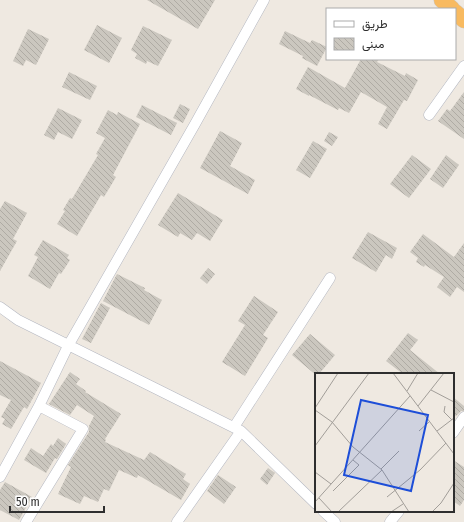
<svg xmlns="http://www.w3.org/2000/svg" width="464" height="522" viewBox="0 0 464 522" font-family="'Fira Sans Condensed',Vazirmatn,sans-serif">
	<defs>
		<pattern id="building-back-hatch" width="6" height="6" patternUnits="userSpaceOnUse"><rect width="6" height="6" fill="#cbc7bf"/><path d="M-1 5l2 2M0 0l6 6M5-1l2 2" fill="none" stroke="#afaba4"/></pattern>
	</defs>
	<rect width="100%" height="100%" fill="#efe9e1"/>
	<path fill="url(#building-back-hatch)" d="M147,0H215L198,29Z
		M97,25L122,38L109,63L84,50Z
		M143,26L172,40L158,66L147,61L146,64L135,58L137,54L131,50Z
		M28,29L49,39L36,65L26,60L23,66L13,61Z
		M285,31L310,43L312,40L327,47L317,66L302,58L303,56L279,44Z
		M361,59H379L377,62L405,76L406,73L418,80L407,101L404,100L387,129L378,124L387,107L361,92L349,113L339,108L338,110L309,95V96L296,89L308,67L345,88Z
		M69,72L97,86L90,100L62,87Z
		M464,92V139L438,121L447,109L450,111Z
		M180,104L190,109L183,123L173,118Z
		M142,105L177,123L171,135L136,117Z
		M58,108L82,120L72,139L58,132L54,140L44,135Z
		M108,110L117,115L118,112L140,124L113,175L116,177L104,197L101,195L77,236L57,224L65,211L63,210L70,198L72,199L98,155L96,154L105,138L96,133Z
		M220,131L242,143L230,166L255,180L248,194L200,168Z
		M329,132L338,137L332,146L324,141Z
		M313,141L327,149L310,178L296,170Z
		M412,155L431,169L409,198L390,184Z
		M446,155L459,165L443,188L430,179Z
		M178,193L223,220L210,241L197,233L192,240L180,233L178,237L158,225Z
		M5,201L27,213L13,239L17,241L0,271V209Z
		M368,232L397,248L392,259L386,255L376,272L352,258Z
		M423,234L454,257L464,243V292L457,287L450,297L437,287L444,277L425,265L424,267L416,262L418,258L410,252Z
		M43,240L69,255L67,258L70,260L61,274L59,273L50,289L28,276L38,257L34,255Z
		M208,268L215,274L207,284L200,278Z
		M117,274L145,288L144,290L162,300L149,325L103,301Z
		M254,296L278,312L263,335L268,338L245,376L222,362L245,325L238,321Z
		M101,303L110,308L91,343L82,339Z
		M408,333L418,340L410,350L440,374H403L386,361Z
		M310,334L335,355L319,374H316V375L292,355Z
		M0,361L41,383L27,409L24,407L11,429L2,424L5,419L1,417L11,400L0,395Z
		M70,372L80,379L76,384L86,391L85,392L121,414L105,439L106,440L105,442L144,460L150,452L186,474L183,479L190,484L181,500L138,475L137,478L119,470L109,491L104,489L98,502L84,496L80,504L58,494L71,467L68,465L89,432V426L94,416L77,405L70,415L49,404Z
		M453,397L464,406V411H461L456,416L453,414Z
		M58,438L66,444L57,459L55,458L46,473L24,460L31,448L43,456L51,444L53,446Z
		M453,460L464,467V500L460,506L453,501Z
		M268,468L275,473L267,485L260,479Z
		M218,475L236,487L224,504L207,491Z
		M5,482L32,497L19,520L0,510V490Z"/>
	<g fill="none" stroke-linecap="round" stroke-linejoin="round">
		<defs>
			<path id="minor" d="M429,115L464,66
				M0,307L18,320L241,431L316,504
				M234,427L330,278
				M453,433L464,417
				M0,477L39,406L68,346L195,124L264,0
				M323,511L335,522
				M26,522L83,429L39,406
				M177,522L241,431
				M390,522L399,511"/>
			<path id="trunk" d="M442,0L452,9
				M455,12L464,20"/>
		</defs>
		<use href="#minor" stroke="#b4b7c1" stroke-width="11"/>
		<use href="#trunk" stroke="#c9c9c9" stroke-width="17"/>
		<use href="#minor" stroke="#fff" stroke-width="10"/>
		<use href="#trunk" stroke="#f8ba60" stroke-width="16"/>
	</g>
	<g transform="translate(315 373)">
		<rect width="139" height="139" fill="#efe9e1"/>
		<path fill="none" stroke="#a29e99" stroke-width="1" d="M78,0L139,81M116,17L139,29M92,18L103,0M103,33L129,0M130,33L129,39L137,47M0,35L23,0M0,37L17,49L38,74L67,97L94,139M104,58L114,49M122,58L139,45M0,73L54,0M66,96L84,78M0,99L16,111M18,118L44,92L38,87M72,124L105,97L131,70M4,125L17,139M0,129L95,23M23,139L67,97M76,139L88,131M117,139L126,130L139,110"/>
		<path fill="#1d4ed8" fill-opacity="0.15" stroke="#1d4ed8" stroke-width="2" d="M46,27L113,42L96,118L29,102Z"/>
		<rect width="139" height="139" fill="none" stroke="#2e2e2e" stroke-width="2"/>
	</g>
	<rect x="326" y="8" width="130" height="52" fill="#ffffff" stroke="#ababab"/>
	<rect x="334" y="21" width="20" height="6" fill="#ffffff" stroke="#ababab"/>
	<text x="362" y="28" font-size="12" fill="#2e2e2e">طريق</text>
	<rect x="334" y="38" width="20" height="12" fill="url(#building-back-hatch)" stroke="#ababab"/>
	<text x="362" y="48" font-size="12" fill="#2e2e2e">مبنى</text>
	<path d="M10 506v6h94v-6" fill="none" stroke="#2e2e2e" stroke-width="2"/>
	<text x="16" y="506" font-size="12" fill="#2e2e2e" stroke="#ffffff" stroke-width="3" paint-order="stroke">50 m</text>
</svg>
